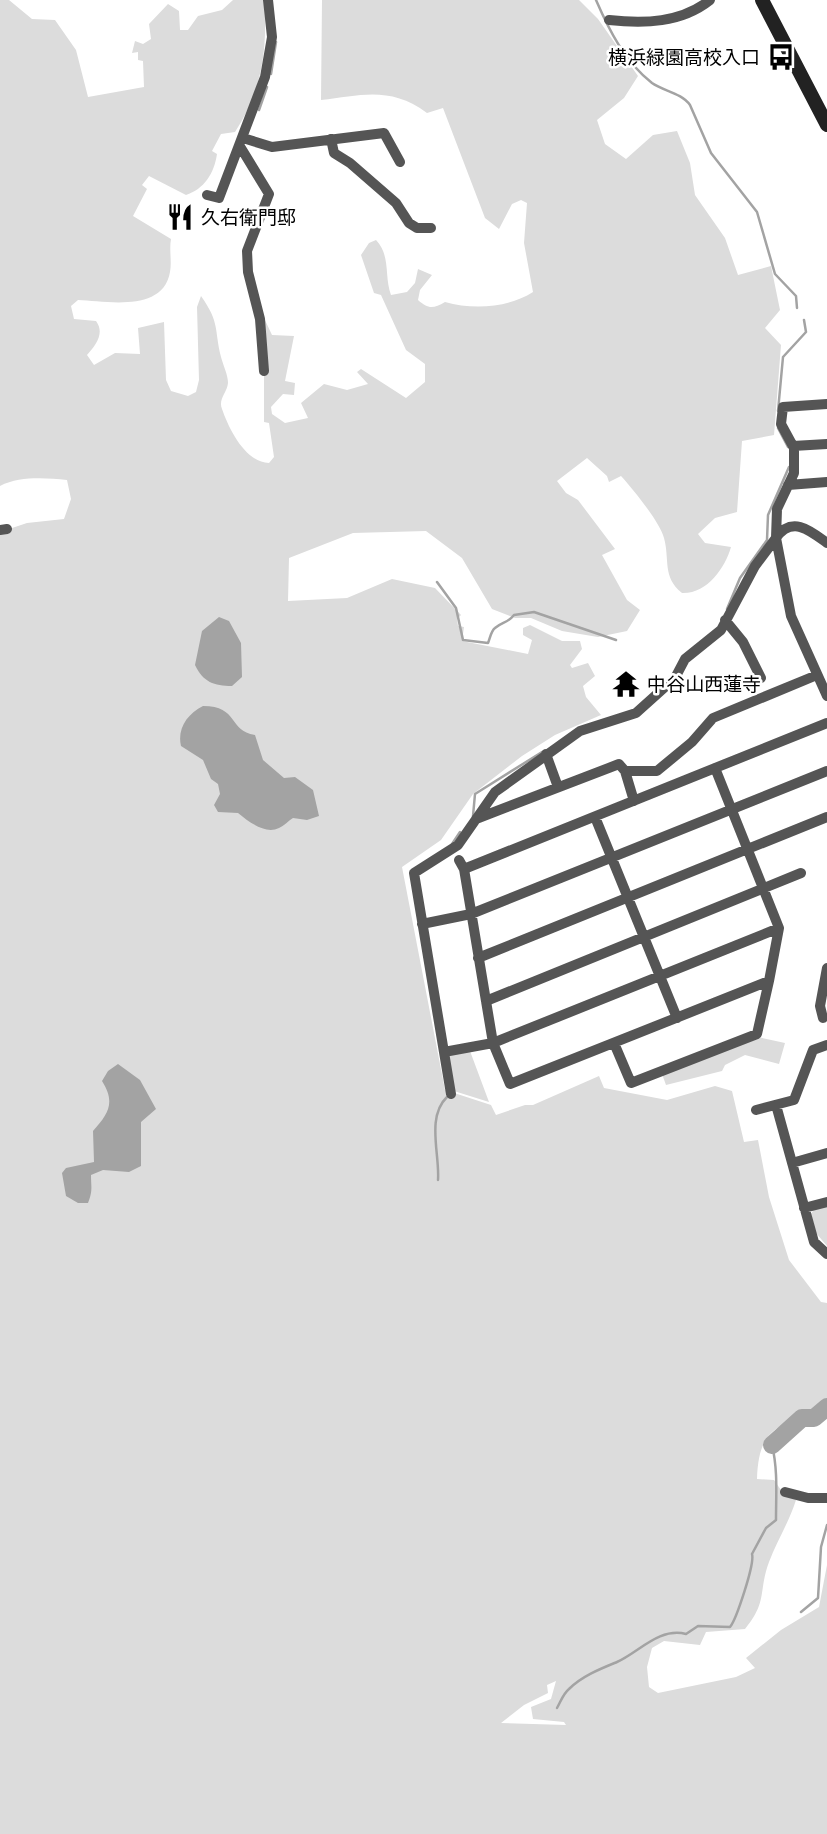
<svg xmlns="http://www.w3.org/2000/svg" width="827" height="1834" viewBox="0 0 827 1834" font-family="'Fira Sans','Noto Sans JP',sans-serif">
	<rect width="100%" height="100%" fill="#fff"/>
	<path fill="#dcdcdc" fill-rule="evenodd" d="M0,0H9L32,19L55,20L76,50L88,97L144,87L143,61L138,60V52L132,53L135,41L143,44L151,39L149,24L168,4L179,11L180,30H188L198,16L222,10L233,0H264C268,48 262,91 235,132L221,134L212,151L217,154C214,174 204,189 186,195L149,176L142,185L147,189L133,216L171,239C169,250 172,261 170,272C163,313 106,301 78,300L71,306L74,319L96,321C105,333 96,345 87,355L94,365L115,353L140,354L138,328L164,322L166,380L171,391L188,396L196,392L199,380L197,307L201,296C220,323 214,328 221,357C223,365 228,375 228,383C227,393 218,399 222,409C229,429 245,462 269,463L274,457L269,423L264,422V318L272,335L294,336L285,381L295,383L294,395L283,394L271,407L272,414L285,423L308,418L301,403L324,384L347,390L368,384L357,372L361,369L406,398L425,382V364L406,350L381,295L374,293L361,255L369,243L376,240C391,256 384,276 391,295L407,292L415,283L418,269L432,275L420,290L418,300C428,309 433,309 445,302C473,310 508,308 533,292L524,243L527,203L521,200L512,204L499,229L485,218L443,108L427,113C391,86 362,95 321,100L322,0H579L598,19L638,76L624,98L597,120L605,144L626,159L653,135L677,131L690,163L695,195L725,238L738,275L771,266L780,310L765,328L781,345L774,435L742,441L737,512L715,518L698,534L705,543L731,547C725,568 707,594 682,593C662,577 670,560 664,538C660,522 632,488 621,476L609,482L607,476L587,458L557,481L566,493L578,500L615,549L602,555L627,600L640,610L627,631L598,637L562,631L531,618H515L492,609L462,558L426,531L353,533L289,558L288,601L347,598L392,579L435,588L461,615L457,619L458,626L464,627L462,641L528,654L532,640L523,635V628L530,625L562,641H580L582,649L570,665L572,668L588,663L595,676L583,686L586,697L601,715L555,735L522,756L473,794L441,840L402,867L445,1090L491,1105L496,1115L525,1105H533L599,1076L604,1088L667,1100L715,1086L732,1091L744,1142L758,1140L769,1197L789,1260L821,1302L827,1303V1401C786,1430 759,1418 757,1479L774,1480L783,1493L796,1500C789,1522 777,1541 769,1562C758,1592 768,1601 745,1629L706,1632L700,1645L664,1641L652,1648L647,1667L649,1687L658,1693L736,1677L755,1668L746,1658L781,1630L819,1607L827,1565V1834H0V532L27,523L64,519L71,499L67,480C45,478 20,476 0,486ZM556,1681L551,1699L531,1707L533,1719L564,1722L566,1725L501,1723L524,1705L548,1693L547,1685Z
		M758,1037L785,1043L779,1064L745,1055L725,1065L722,1071L666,1085L662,1074Z
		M470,1051L489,1102L454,1091L448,1055Z
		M827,1206V1246L816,1233L811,1214L814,1209Z"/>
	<path fill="#a3a3a3" d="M219,617L229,621L241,643L242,677L232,686C214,686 203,682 195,665L202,631Z
		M203,706C239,706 228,731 255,735L263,760L284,778L295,777L313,790L319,816L307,820L293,818C288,821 284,826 279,828C265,835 248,821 238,813L218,812L214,805L220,794L218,784L211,779L203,760L181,746C177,729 187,714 203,706Z
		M118,1064L140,1080L156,1109L141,1122V1166L129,1172L103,1170L91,1175C91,1186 93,1191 88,1203H78L66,1196L62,1173L66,1168L94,1162L93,1131C108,1114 116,1103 102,1081L108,1071Z"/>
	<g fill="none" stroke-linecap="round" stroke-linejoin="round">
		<path stroke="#a3a3a3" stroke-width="2.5" d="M596,0C609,30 625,62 652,83C663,91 682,93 690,105L711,153L757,212L775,274L796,296L797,308
			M271,74L276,42
			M259,110L267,87
			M778,411L783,357L806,332L804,320
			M778,428L788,447
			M437,582L456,608L463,640L488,643C490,638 491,631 495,628C502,622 508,623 514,615L534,612L616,640
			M727,609L740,578L767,540L768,515L789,467
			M473,816L475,794L542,752
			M452,844L460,832
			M438,1180C440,1155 426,1117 447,1097
			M801,1612L818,1598L821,1547L827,1525
			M557,1708C561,1701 563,1694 569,1689C582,1676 600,1669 617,1662C638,1653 659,1627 686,1634L698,1626L730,1627C736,1620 755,1564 752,1554L766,1528L776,1520C776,1494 778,1470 772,1445"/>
		<path stroke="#a3a3a3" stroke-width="18" d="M772,1445L802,1418H814L827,1407"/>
		<path stroke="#555" stroke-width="10" d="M609,20C644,24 681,23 710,0
			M243,138L272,147L384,133L400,162
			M331,139L334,153L350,163L396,203L409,223L417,228H431
			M241,148L269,194L247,251L248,272L260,319L264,371
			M207,195L219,198L265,77L272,37L268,0
			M793,446L827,444
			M788,485L827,482
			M0,530L7,529
			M827,543C811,531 792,515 776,538L791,616L827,696
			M725,620L743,642L761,678
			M546,754L558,787
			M625,771H657L692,742L713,718L817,675
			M595,817L677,1018
			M476,819L619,764L625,771L634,801
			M459,860L464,869L493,1043L510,1084L769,981L779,928L715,768
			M464,869L827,723
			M422,924L471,914L827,771
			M478,958L827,817
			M486,1001L801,873
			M823,1018L820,1006L827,968
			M614,1043L631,1083L757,1034L769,981
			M444,1052L493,1043L779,928
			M451,1094L414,873L458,845L495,792L580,731L636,713L675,678L685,659L721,630L755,566L776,538L777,509L794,473V448L781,424L783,407L827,404
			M776,1105L814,1242L827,1254
			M756,1110L794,1100L813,1050L827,1045
			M792,1163L827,1153
			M804,1208L827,1202
			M785,1492L808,1498H827"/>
		<path stroke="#222" stroke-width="14" d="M762,0L827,125"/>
	</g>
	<defs>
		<symbol id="bus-bare" viewBox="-9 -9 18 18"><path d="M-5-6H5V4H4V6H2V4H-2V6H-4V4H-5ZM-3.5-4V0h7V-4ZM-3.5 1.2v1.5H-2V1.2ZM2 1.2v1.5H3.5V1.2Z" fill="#000" stroke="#fff" stroke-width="2.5" paint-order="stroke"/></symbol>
		<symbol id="restaurant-bare" viewBox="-9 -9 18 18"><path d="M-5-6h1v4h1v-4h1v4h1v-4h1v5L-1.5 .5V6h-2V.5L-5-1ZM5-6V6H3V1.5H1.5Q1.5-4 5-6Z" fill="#000" stroke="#fff" stroke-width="2.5" paint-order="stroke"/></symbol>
		<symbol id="temple-bare" viewBox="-9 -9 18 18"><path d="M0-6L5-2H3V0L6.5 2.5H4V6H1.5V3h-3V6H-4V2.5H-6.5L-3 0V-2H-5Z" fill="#000" stroke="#fff" stroke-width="2.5" paint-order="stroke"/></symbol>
	</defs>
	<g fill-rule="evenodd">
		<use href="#bus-bare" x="762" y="38" width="38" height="38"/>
		<use href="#restaurant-bare" x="161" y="198" width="38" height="38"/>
		<use href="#temple-bare" x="607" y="665" width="38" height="38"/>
	</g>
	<g text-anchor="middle" stroke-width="5" stroke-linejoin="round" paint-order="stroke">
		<g font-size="19" fill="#000" stroke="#fff" text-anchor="start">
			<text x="760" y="64" text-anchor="end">横浜緑園高校入口</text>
			<text x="201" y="224">久右衛門邸</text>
			<text x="647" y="691">中谷山西蓮寺</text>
		</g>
	</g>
</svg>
